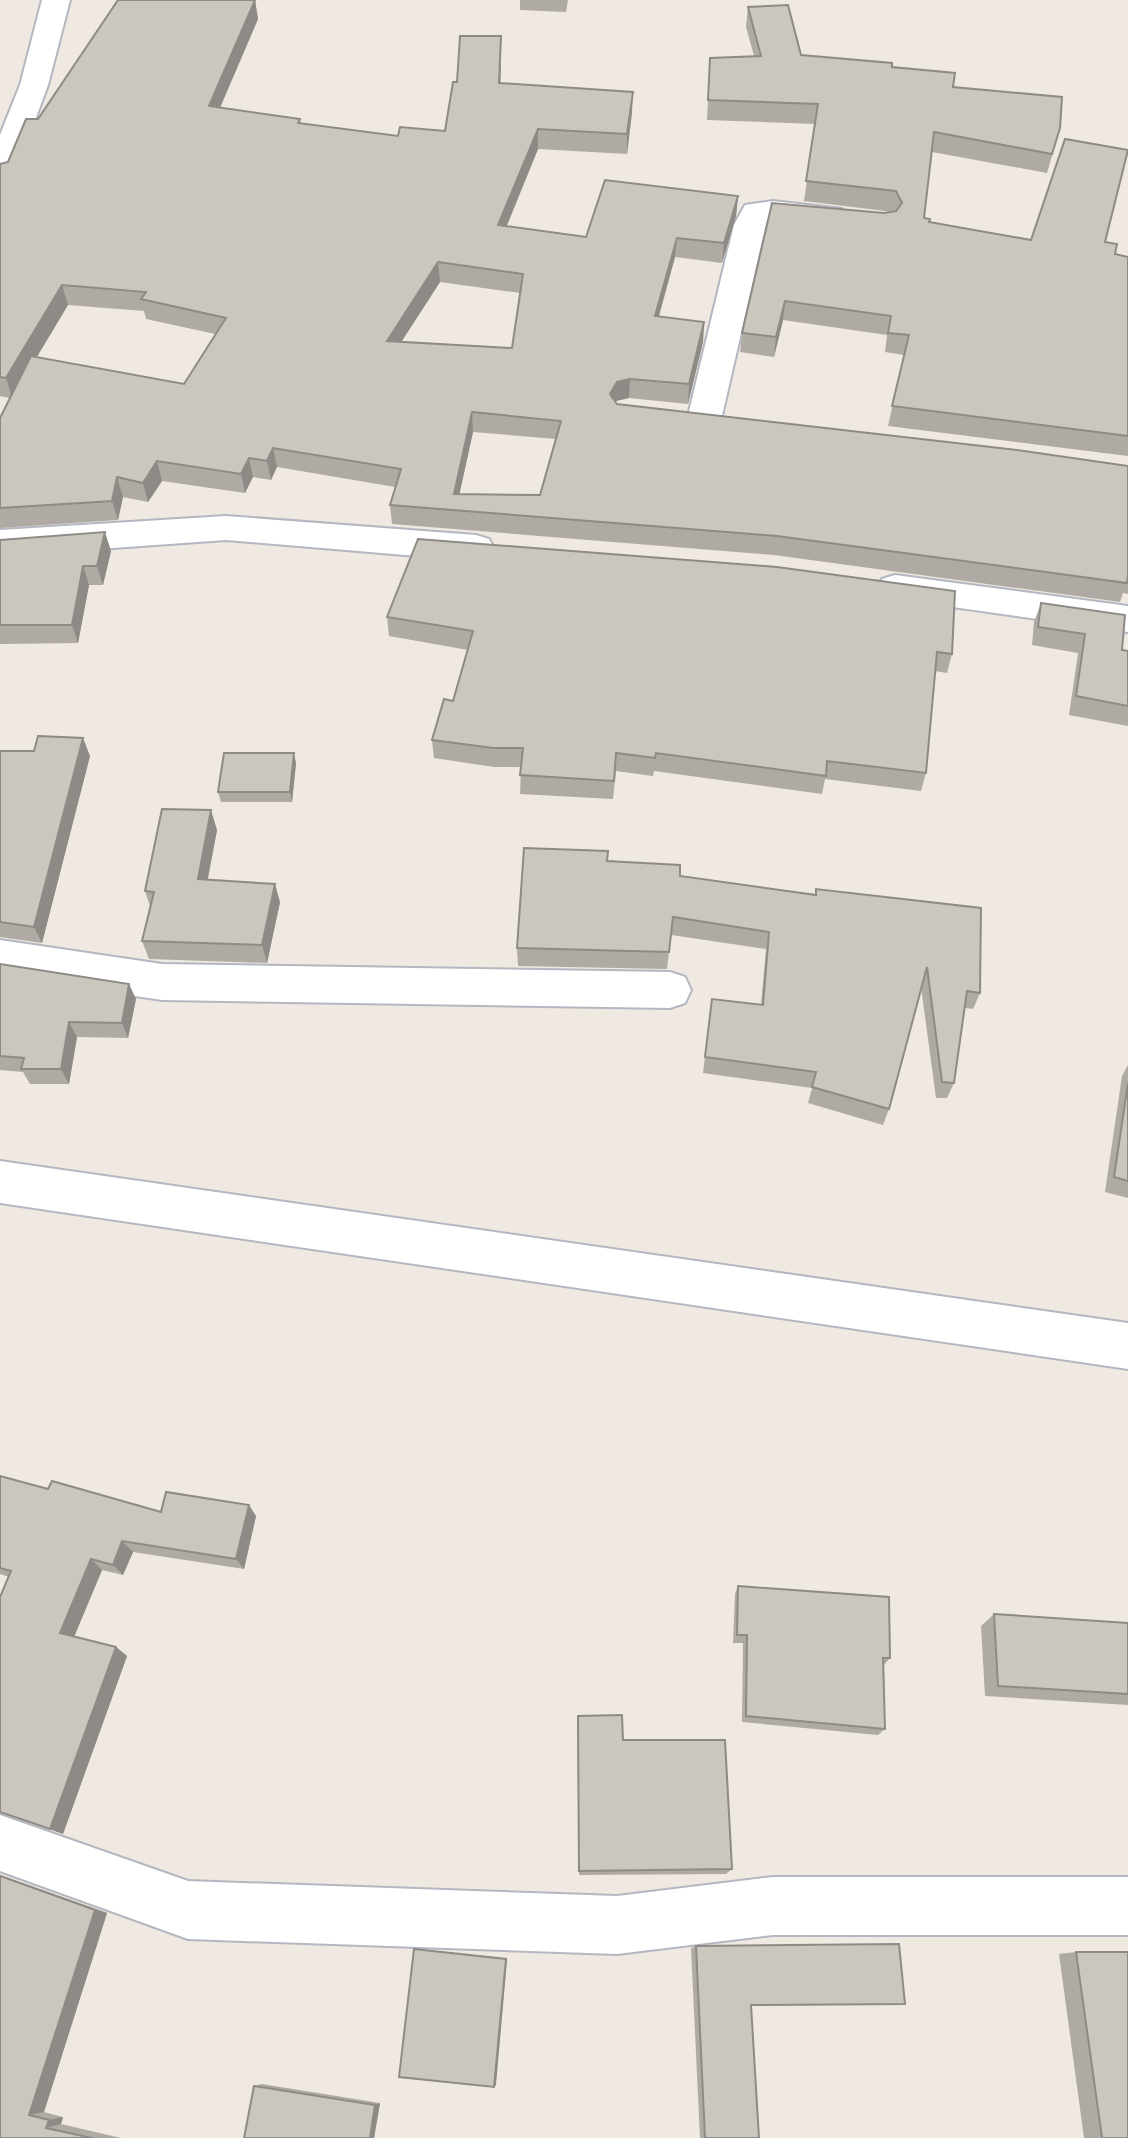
<svg xmlns="http://www.w3.org/2000/svg" width="1128" height="2138" viewBox="0 0 1128 2138" font-family="Cabin,sans-serif">
	<rect width="100%" height="100%" fill="#efe9e1"/>
	<g fill="none" stroke-linecap="round" stroke-linejoin="round">
		<defs>
			<path id="street" d="M42,0H70L48,85L15,174L11,180L0,183V135L20,85Z
				M773,201L842,209L846,216L842,223L831,225L767,220L721,420L716,428L704,431L692,428L687,420L734,225L745,205Z
				M226,516L476,535L489,539L494,548L489,557L476,561L226,540L0,556V530Z
				M895,575L1128,606V632L882,597L877,588L882,579Z
				M0,940L162,964L670,972L685,977L691,990L685,1003L670,1008L162,1000L0,976Z
				M0,1161L1128,1323V1369L0,1203Z
				M0,1815L188,1881L617,1896L773,1877H1128V1935H773L617,1954L188,1939L0,1871Z"/>
		</defs>
		<use href="#street" stroke="#b4b7c1" stroke-width="4"/>
		<use href="#street" fill="#fff" fill-rule="evenodd"/>
	</g>
	<path fill="#afaba4" fill-rule="evenodd" d="M255,0L258,19L220,108L300,119L301,123L398,136L445,131L457,82L501,36L500,84L632,112L627,154L538,149L507,226L586,237L738,196L736,216L722,263L675,257L659,317L704,322L703,342L688,404L629,398L616,401L617,404L1128,466V594L1123,593L1120,602L774,555L392,524L390,505L395,487L277,467L271,480L253,477L245,493L162,481L148,502L123,497L118,520L0,528V418L10,398L0,396V164L8,162L38,119ZM440,282L520,293L512,348L401,342ZM68,305L144,311L146,319L215,334L184,384L37,357ZM473,432L556,439L540,495L459,494Z
		M520,0H568L566,12L520,10Z
		M748,7L801,55L892,67L953,87L1060,128L1047,173L932,152L924,218L929,222L1031,240L1105,242L1115,254L1128,257V456L888,426L904,355L885,352L887,335L783,320L774,357L740,352L742,333L884,213L893,212L804,201L815,124L707,120L710,58L754,56L746,27Z
		M418,539L952,654L947,673L935,671L926,773L921,791L825,779L822,794L654,771L653,776L616,771L613,799L520,794L521,767H494L434,758L432,740L453,701L468,650L389,636L387,617Z
		M0,540L111,551L103,585H89L78,643L0,644Z
		M1041,603L1122,650L1128,651V726L1069,715L1078,653L1032,645L1034,622Z
		M0,751L90,756L42,943L0,937Z
		M296,763L292,802H221L218,792Z
		M217,830L208,879L280,902L267,963L149,959L142,941L150,906L145,891Z
		M607,861L680,876L815,895L816,889L980,993L973,1009L965,1008L954,1083L947,1098H936L921,987L889,1109L883,1125L808,1103L812,1088L703,1073L712,999L761,1004L766,949L671,935L667,969L518,966L517,948Z
		M0,964L136,999L128,1038L77,1037L69,1084H30L23,1072L0,1070Z
		M1128,1065V1198L1105,1192L1122,1076Z
		M0,1476L48,1489L161,1512L256,1516L244,1569L133,1552L123,1575L102,1570L74,1636L116,1647L127,1656L63,1834L1,1812L9,1577L0,1574Z
		M738,1586L890,1658L884,1665L885,1729L878,1735L742,1722L743,1643H733L735,1594Z
		M994,1614L1128,1623V1705L985,1696L981,1626Z
		M577,1725L623,1740L732,1869L726,1874L579,1875Z
		M0,1875L107,1913L44,2112L63,2117L61,2124L121,2138H0Z
		M696,1946L751,2005L759,2138H700L691,1948Z
		M1076,1952L1128,2138H1084L1059,1954Z
		M262,2084L380,2103L374,2138L254,2086Z"/>
	<path fill="#8e8b86" d="M255,0L258,19L212,126L209,106Z
		M501,36V56L500,103L499,83Z
		M633,92L632,112L627,154V134Z
		M538,129V149L499,244L498,225Z
		M738,196L736,216L722,263L724,243Z
		M677,238L675,257L653,336L655,316Z
		M438,262L440,282L389,361L387,341Z
		M62,285L68,305L12,398L6,378Z
		M785,301L783,320L774,357L776,337Z
		M704,322L703,342L688,404L689,384Z
		M630,379L629,398L616,401L609,414L610,394L617,382Z
		M472,412L473,432L456,510L454,494Z
		M273,448L277,467L271,480L267,461Z
		M249,458L253,477L245,493L241,474Z
		M157,461L162,481L148,502L143,483Z
		M117,477L123,497L118,520L112,501Z
		M105,532L111,551L103,585L97,566Z
		M83,566L89,585L78,643L72,625Z
		M83,738L90,756L42,943L34,927Z
		M294,753L296,763L292,802L290,792Z
		M211,810L217,830L204,897L198,879Z
		M275,884L280,902L267,963L262,945Z
		M129,984L136,999L128,1038L122,1023Z
		M69,1022L77,1037L69,1084L61,1069Z
		M249,1505L256,1516L244,1569L236,1559Z
		M122,1541L133,1552L123,1575L113,1565Z
		M91,1559L102,1570L72,1642L60,1633Z
		M116,1647L127,1656L63,1834L50,1829Z
		M0,1875L107,1913L44,2112L29,2115Z
		M506,1959L507,1960L496,2085L494,2087Z
		M380,2103L374,2138H370L375,2105Z
		M63,2117L61,2124L46,2128L49,2120Z"/>
	<path fill="#cbc7bf" stroke="#8e8b86" stroke-width="2" fill-rule="evenodd" d="M118,0H255L209,106L300,119L298,123L398,136L400,127L445,131L453,82H457L460,36H501L499,83L633,92L627,134L538,129L498,225L586,237L605,180L738,196L724,243L677,238L655,316L704,322L689,384L630,379L617,382L610,394L617,404L1017,450L1128,466V574L1127,583L777,536L390,505L401,469L273,448L267,461L249,458L241,474L157,461L143,483L117,477L112,501L0,508V418L31,356L184,384L226,318L141,299L146,292L62,285L6,378L0,377V164L8,162L26,119H38ZM438,262L523,274L512,348L387,341ZM472,412L561,421L540,495L454,494Z
		M788,5L801,55L892,63V67L955,73L953,87L1062,97L1060,128L1052,154L934,132L924,218L930,219L929,222L1031,240L1065,139L1128,150L1105,242L1117,244L1115,254L1128,257V436L892,406L909,335L888,333L891,316L785,301L776,337L742,333L772,203L884,213L896,211L902,203L896,191L806,181L818,104L708,100L710,58L761,56L748,7Z
		M105,532L97,566H83L72,625H0V540Z
		M418,539L777,567L955,591L952,654L937,652L926,773L827,761L826,776L656,753L655,758L616,753L614,781L520,775L523,748H493L432,740L444,699L453,701L473,631L387,617Z
		M1041,603L1125,615L1122,650L1128,651V706L1076,696L1085,634L1038,627Z
		M38,736L83,738L34,927L0,922V751H34Z
		M224,753H294L290,792H218Z
		M162,809L211,810L198,879L275,884L262,945L142,941L154,892L145,891Z
		M524,848L608,851L607,861L680,865V876L816,895V889L981,908L980,993L967,991L954,1083L942,1082L927,967L889,1109L812,1087L816,1072L705,1057L712,999L763,1005L769,932L673,917L669,952L517,948Z
		M0,964L129,984L122,1023L69,1022L61,1069H21L24,1058L0,1056Z
		M1128,1083V1181L1114,1177Z
		M0,1476L48,1489L52,1481L161,1512L166,1492L249,1505L236,1559L122,1541L113,1565L91,1559L60,1633L116,1647L50,1829L0,1812V1597L11,1571L0,1568Z
		M738,1586L889,1597L890,1658H883L885,1729L746,1716L747,1635H737Z
		M994,1614L1128,1623V1694L998,1686Z
		M622,1715L623,1740H725L732,1869L579,1871L578,1716Z
		M0,1876L95,1910L29,2115L49,2120L46,2128L92,2138H0Z
		M899,1944L905,2004L751,2005L759,2138H705L696,1946Z
		M414,1949L506,1959L494,2087L399,2077Z
		M1076,1952H1128V2138H1102Z
		M254,2086L375,2105L370,2138H244Z"/>
</svg>
